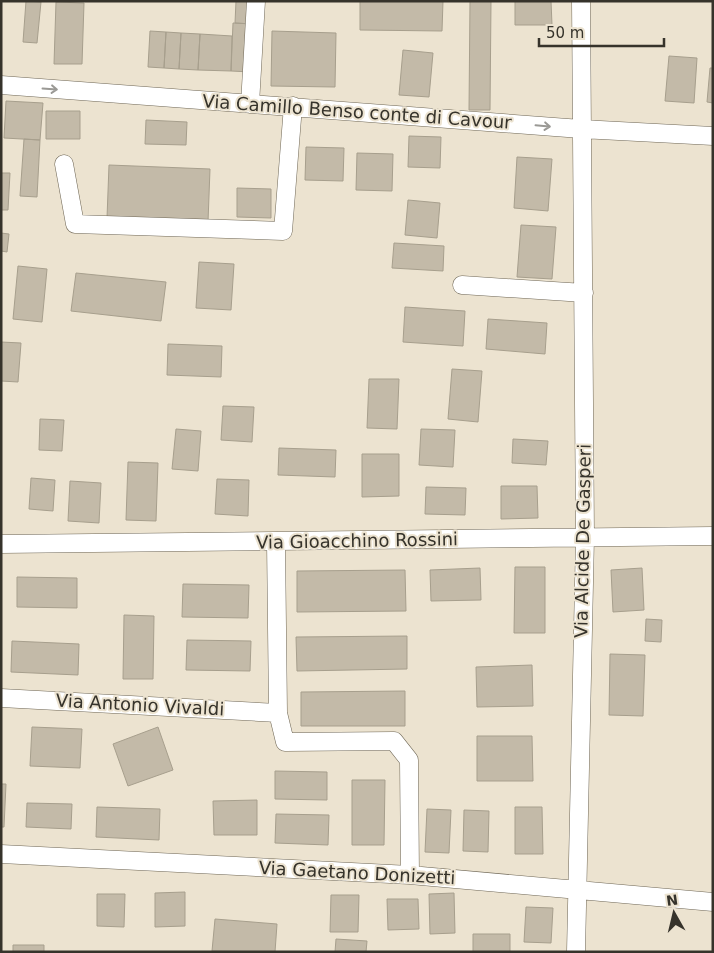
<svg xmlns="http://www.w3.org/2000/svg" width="714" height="953" viewBox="0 0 714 953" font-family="'DejaVu Sans',sans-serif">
	<rect width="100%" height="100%" fill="#ece3d0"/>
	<path fill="#c3baa8" stroke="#a79f8d" d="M26,1L41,2L37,43L23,42Z
		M236,1H254L253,24L235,23Z
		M360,1H443L442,31L360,30Z
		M470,1H491L490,110H469Z
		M515,1H551L552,25H515Z
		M56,2L84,3L82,64H54Z
		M233,23L253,24L251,72L231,71Z
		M150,31L166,32L164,68L148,67Z
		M272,31L336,33L335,87L271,86Z
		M166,32L181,33L179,69L164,68Z
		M181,33L200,34L198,70L179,69Z
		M200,34L232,36L231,71L198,70Z
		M403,50L433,53L429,97L399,95Z
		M669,56L697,58L694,103L665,101Z
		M710,68H713V103L707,102Z
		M6,101L43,103L40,140L4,138Z
		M46,111H80V139H46Z
		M146,120L187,122L186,145L145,144Z
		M409,136L441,137L440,168L408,167Z
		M24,139L40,140L37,197L20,196Z
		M306,147L344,148L343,181L305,180Z
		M357,153L393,154L392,191L356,190Z
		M517,157L552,159L548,211L514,208Z
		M109,165L210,169L208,222L107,218Z
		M1,173H10L8,210H1Z
		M237,188L271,189V218L237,217Z
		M408,200L440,203L437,238L405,235Z
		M521,225L556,227L552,279L517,277Z
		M1,233L9,234L7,252L1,251Z
		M394,243L444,246L443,271L392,268Z
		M199,262L234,264L231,310L196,308Z
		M18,266L47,269L42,322L13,319Z
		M76,273L166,282L161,321L71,311Z
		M405,307L465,311L463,346L403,342Z
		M488,319L547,323L545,354L486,349Z
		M1,342L21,343L18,382L1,381Z
		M168,344L222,346L221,377L167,375Z
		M452,369L482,371L478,422L448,419Z
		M369,379H399L397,429L367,428Z
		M223,406L254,407L252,442L221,440Z
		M40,419L64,420L62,451L39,450Z
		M176,429L201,431L198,471L172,469Z
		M421,429L455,430L453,467L419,465Z
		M513,439L548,441L546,465L512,463Z
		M279,448L336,450L335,477L278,475Z
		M362,454H399V496L362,497Z
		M128,462L158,463L156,521L126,520Z
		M31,478L55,480L53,511L29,509Z
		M217,479L249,480L248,516L215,514Z
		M70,481L101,483L99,523L68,521Z
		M501,486H537L538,518L501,519Z
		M426,487L466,488L465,515L425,514Z
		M515,567H545V633H514Z
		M480,568L481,600L431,601L430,570Z
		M642,568L644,610L613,612L611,570Z
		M405,570L406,611L297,612V571Z
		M17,577L77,578V608L17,607Z
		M183,584L249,585L248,618L182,617Z
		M124,615L154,616L153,679H123Z
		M646,619L662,620L661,642L645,641Z
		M407,636V669L297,671L296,637Z
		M187,640L251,641L250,671L186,670Z
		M12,641L79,644L78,675L11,672Z
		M610,654L645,655L643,716L609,715Z
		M532,665L533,706L477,707L476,667Z
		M405,691V726H301V692Z
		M32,727L82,729L80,768L30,766Z
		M158,727L173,770L128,786L113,744Z
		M477,736H532L533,781H477Z
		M275,771L327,772V800L275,799Z
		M352,780H385L384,845H352Z
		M1,784H6L4,827H1Z
		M257,800V835H214L213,801Z
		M27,803L72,804L71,829L26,827Z
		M97,807L160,809L159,840L96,837Z
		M515,807H542L543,854H515Z
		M427,809L451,810L449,853L425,852Z
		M464,810L489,811L488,852L463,851Z
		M276,814L329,815L328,845L275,843Z
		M185,892V926L155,927V893Z
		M454,893L455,933L430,934L429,894Z
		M97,894H125L124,927L97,926Z
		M331,895H359L358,932H330Z
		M387,899H418L419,929L388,930Z
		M526,907L553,908L551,943L524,942Z
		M215,919L277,924L275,952L212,951Z
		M473,934H510V952H473Z
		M336,939L367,941L366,952H335Z
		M13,945H44V952H13Z"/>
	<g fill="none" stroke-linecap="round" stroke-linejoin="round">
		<defs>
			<path id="street" d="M1,85L581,129L713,136
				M250,104L256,1
				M64,164L75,224L283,231L293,106
				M462,285L584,293
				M276,542L278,713
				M1,544L713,536
				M1,698L278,713L285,742L394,741L409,760L410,875
				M1,854L410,875L713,902
				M576,952L585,537L581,1"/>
		</defs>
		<use href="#street" stroke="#6f6756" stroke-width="19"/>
		<use href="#street" stroke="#fff" stroke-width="18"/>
	</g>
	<defs><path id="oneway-shaft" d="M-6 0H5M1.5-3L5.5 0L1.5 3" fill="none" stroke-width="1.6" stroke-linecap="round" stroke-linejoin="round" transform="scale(1.25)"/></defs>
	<g stroke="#9a9995">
		<use href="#oneway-shaft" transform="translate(50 89) rotate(4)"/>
		<use href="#oneway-shaft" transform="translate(543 126) rotate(5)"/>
	</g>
	<g text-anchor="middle" stroke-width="4" stroke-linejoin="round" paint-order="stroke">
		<g font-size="18" fill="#36332b" stroke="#ece3d0">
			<text transform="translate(357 112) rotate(4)" y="6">Via Camillo Benso conte di Cavour</text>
			<text transform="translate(357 541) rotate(-1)" y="6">Via Gioacchino Rossini</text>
			<text transform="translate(583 541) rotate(-89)" y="6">Via Alcide De Gasperi</text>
			<text transform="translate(140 705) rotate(3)" y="6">Via Antonio Vivaldi</text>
			<text transform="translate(357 873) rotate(3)" y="6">Via Gaetano Donizetti</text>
		</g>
	</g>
	<rect width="714" height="953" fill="none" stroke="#36332b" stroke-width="5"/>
	<g transform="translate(674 913) rotate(352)" stroke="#ece3d0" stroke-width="4" paint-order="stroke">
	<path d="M0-4L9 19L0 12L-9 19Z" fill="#36332b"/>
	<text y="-8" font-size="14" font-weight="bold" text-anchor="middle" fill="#36332b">N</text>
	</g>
	<path d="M539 38v8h125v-8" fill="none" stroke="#36332b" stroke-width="2.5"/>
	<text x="546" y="38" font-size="15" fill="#36332b" stroke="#ece3d0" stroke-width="4" paint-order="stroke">50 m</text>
</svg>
